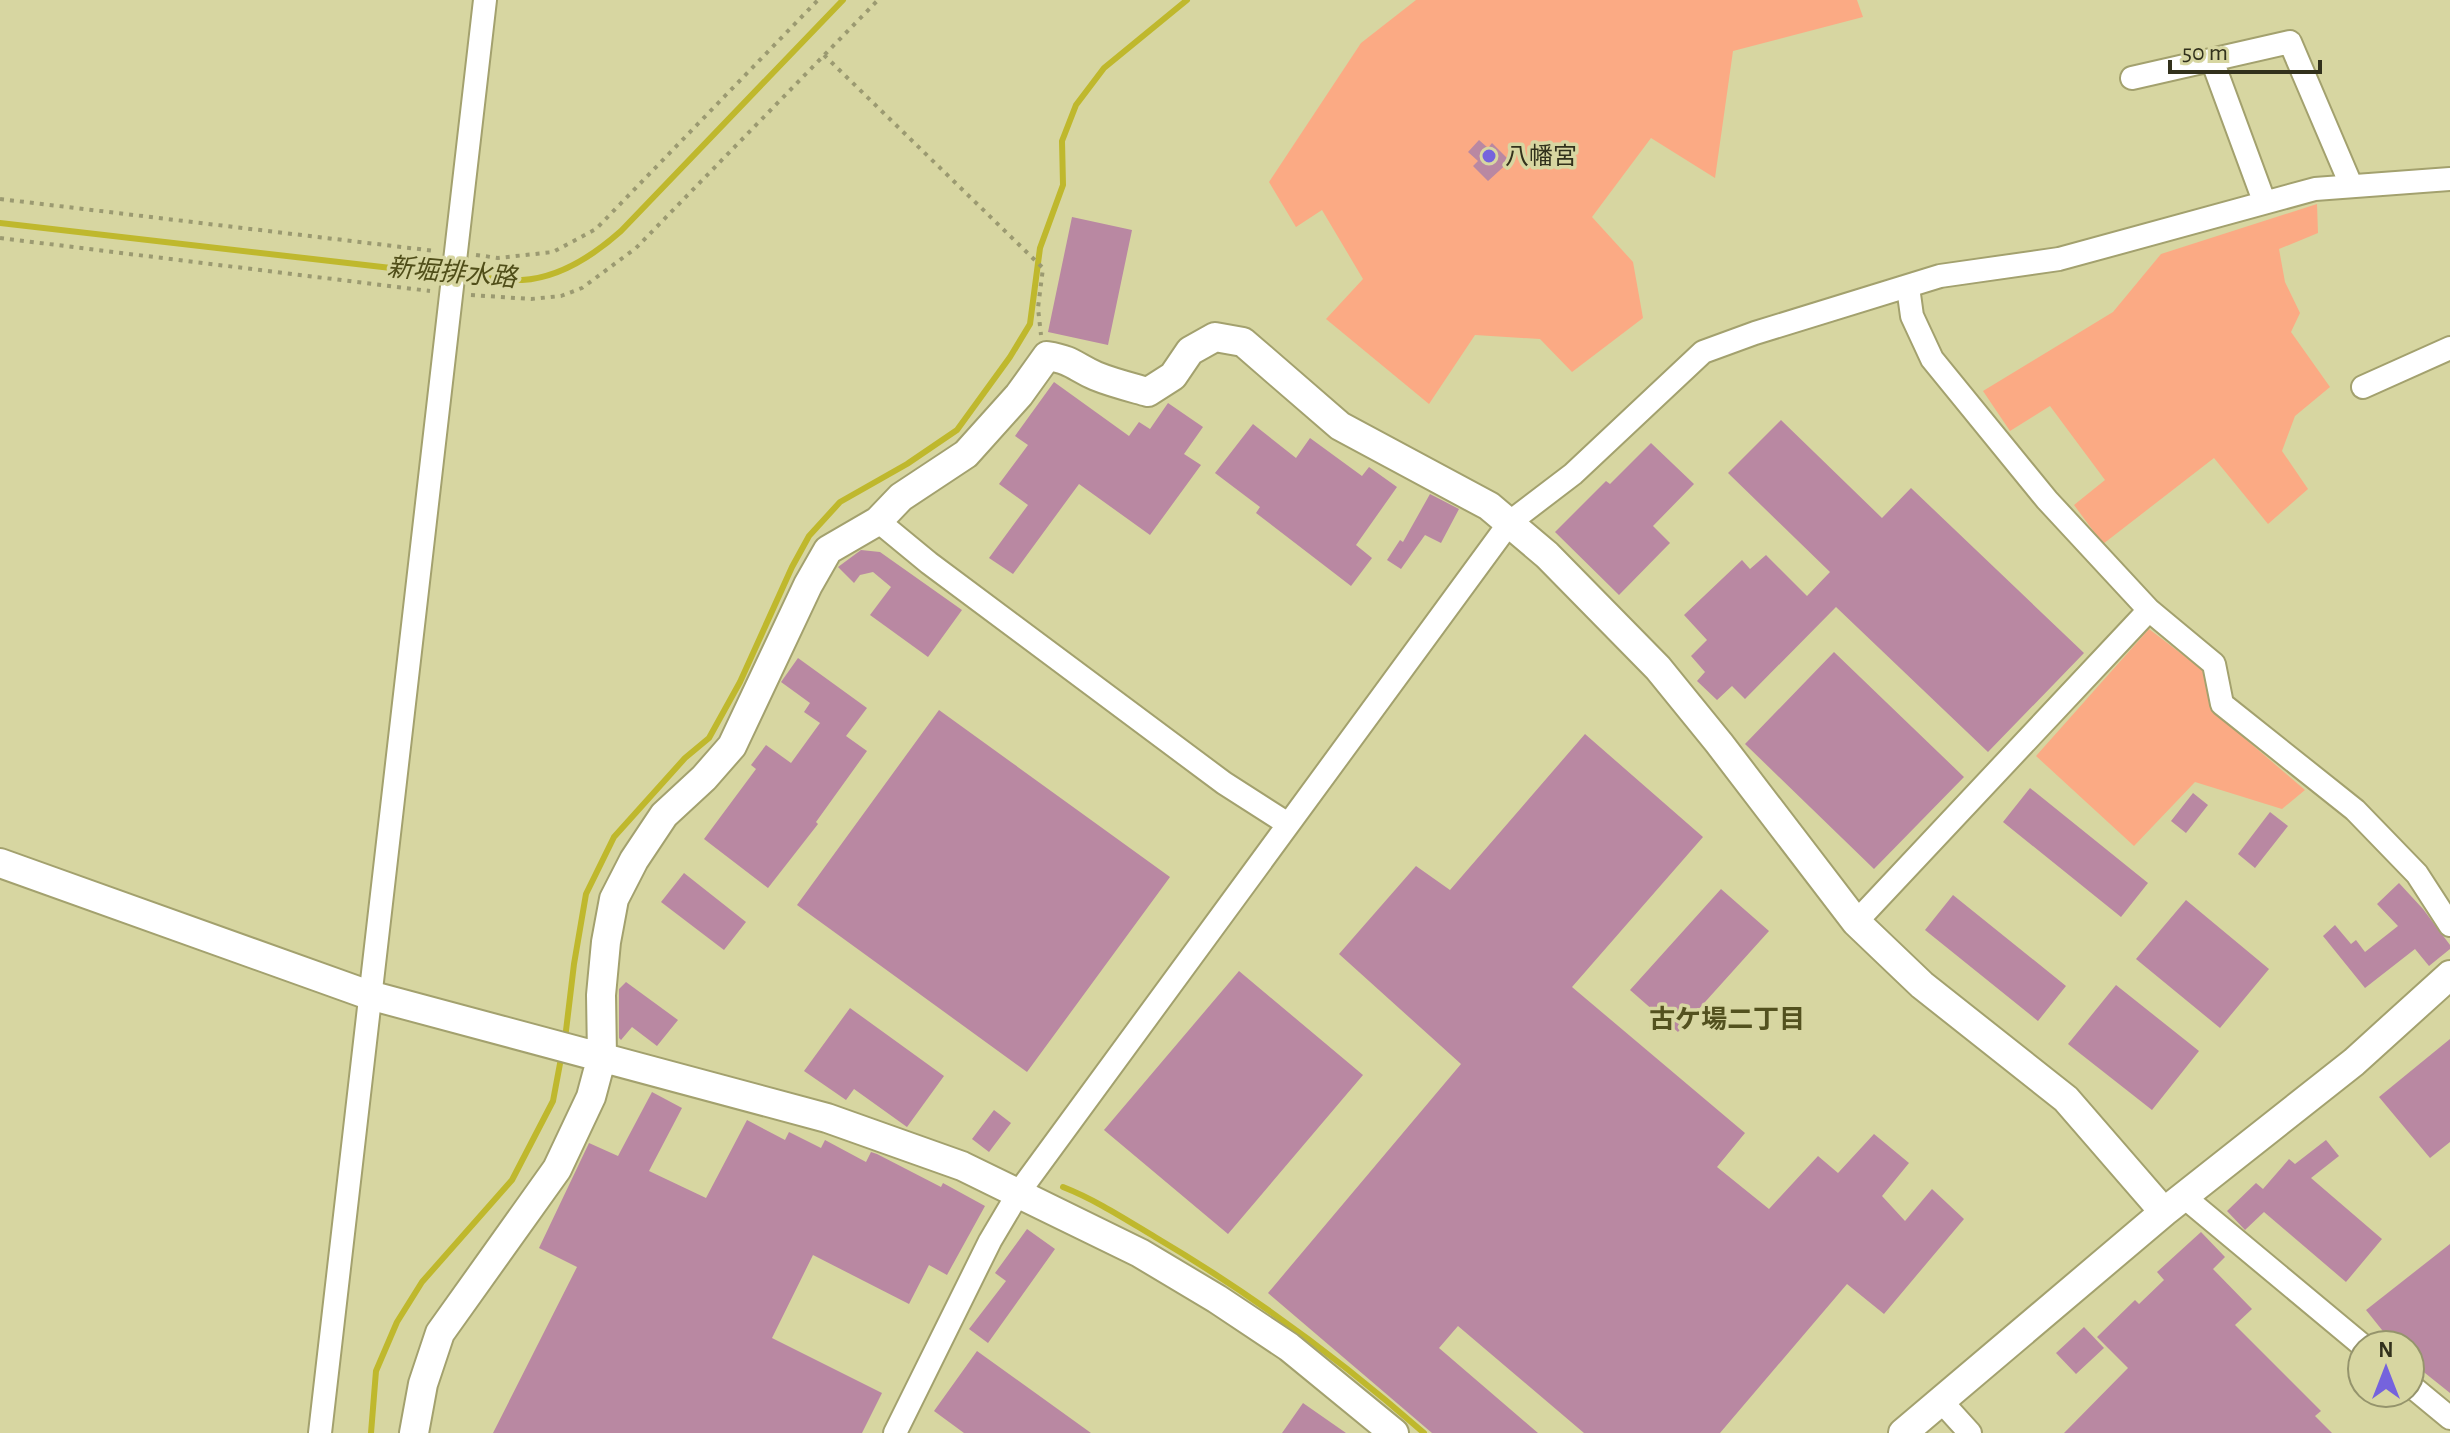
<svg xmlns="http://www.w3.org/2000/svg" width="2450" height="1433" viewBox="0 0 2450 1433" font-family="'Alegreya Sans','Noto Sans JP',sans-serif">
	<rect width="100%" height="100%" fill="#d7d6a1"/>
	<path fill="#fbaa84" d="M1416,0H1857L1863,17L1733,51L1715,178L1651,138L1592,217L1633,262L1643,318L1572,372L1540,339L1475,335L1429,404L1326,319L1363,279L1322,210L1296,227L1269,182L1361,43Z
		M2317,204L2318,233L2279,249L2285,282L2300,313L2291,332L2330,387L2295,416L2282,451L2308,489L2268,524L2214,458L2103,544L2074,505L2105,480L2050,406L2010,431L1983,391L2113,312L2161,254Z
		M2149,629L2204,671L2214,712L2305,790L2282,809L2195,782L2134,846L2036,756Z"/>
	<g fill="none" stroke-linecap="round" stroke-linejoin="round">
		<path stroke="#bfb82d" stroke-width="6" d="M0,223L478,278C492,278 507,280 522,280C560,278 594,255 621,231L843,0
			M565,1039L574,964L586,894L614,837L685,758L709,738L740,682L792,567L809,536L840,502L907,464L957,430L1010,357L1030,324L1040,248L1063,185L1062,141L1076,105L1104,68L1187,0
			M1063,1187C1096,1200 1125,1219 1155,1237C1250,1293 1341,1360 1424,1433
			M371,1433L376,1371L397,1322L422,1282L512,1180L553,1101L562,1053"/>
	</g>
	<path fill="#b988a2" d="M1479,140L1488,148L1492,143L1510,161L1488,181L1473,166L1478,161L1468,152Z
		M1072,217L1132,230L1108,345L1048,332Z
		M1054,382L1129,436L1139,422L1150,429L1168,403L1203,427L1184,454L1201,465L1150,535L1079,484L1013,574L989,558L1028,505L999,484L1028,445L1015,436Z
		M1781,420L1882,518L1911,488L2084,653L1988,752L1836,607L1745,699L1732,686L1717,700L1697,681L1705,672L1691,656L1707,640L1684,615L1742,560L1750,569L1766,555L1807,596L1830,572L1728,473Z
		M1253,424L1296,458L1310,438L1362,476L1369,467L1397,487L1356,545L1372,558L1351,586L1256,513L1260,507L1215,473Z
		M1651,443L1694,484L1653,526L1670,543L1619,595L1555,532L1606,481L1610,484Z
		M1430,494L1459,509L1441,543L1425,535L1401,569L1387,560L1400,540L1403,542Z
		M861,550L880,552L962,610L928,657L870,615L891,587L873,572L860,575L854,583L838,567Z
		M1834,652L1964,777L1874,869L1745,744Z
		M798,658L867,708L846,736L867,751L816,822L818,824L768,888L704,839L756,769L751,765L766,745L791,763L820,723L804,712L810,703L781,682Z
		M939,710L1170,877L1027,1072L797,905Z
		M1585,734L1703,837L1572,987L1745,1133L1717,1167L1769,1209L1818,1156L1838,1173L1874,1134L1909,1163L1882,1196L1905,1221L1932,1189L1964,1219L1884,1314L1847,1284L1720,1433H1584L1458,1326L1439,1348L1538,1433H1432L1268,1293L1461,1064L1339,954L1416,866L1450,890Z
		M2030,788L2148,883L2121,917L2003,822Z
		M2193,793L2208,805L2186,833L2171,821Z
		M2270,812L2288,826L2255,868L2238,854Z
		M684,873L746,922L724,950L661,902Z
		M2399,883L2423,909L2450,945V949L2429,966L2415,949L2365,988L2323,936L2335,925L2351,944L2356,940L2365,952L2398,926L2377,904Z
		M1721,889L1769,931L1678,1032L1630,990Z
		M1953,895L2066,986L2038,1021L1925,930Z
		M2186,900L2269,969L2220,1028L2136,959Z
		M1239,971L1363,1075L1228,1234L1104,1130Z
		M626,982L678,1020L657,1046L632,1027L621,1040L619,1038V989Z
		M2116,985L2199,1051L2152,1110L2068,1044Z
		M850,1008L944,1076L907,1127L854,1089L846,1100L804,1071Z
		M2450,1039V1142L2430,1158L2379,1097Z
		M652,1092L682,1108L649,1171L706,1198L747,1120L785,1140L789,1132L821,1148L825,1140L866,1162L871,1152L877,1154L941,1187L943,1183L985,1206L947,1275L929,1265L909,1304L813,1255L772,1338L882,1393L862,1433H493L577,1267L539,1248L589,1143L618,1156Z
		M994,1110L1011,1123L989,1152L972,1139Z
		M2326,1140L2339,1156L2311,1178L2382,1239L2346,1282L2264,1212L2245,1230L2227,1211L2256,1183L2263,1189L2289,1159L2295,1164Z
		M1027,1229L1055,1249L988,1343L969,1329L1006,1281L995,1273Z
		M2201,1232L2225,1257L2213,1269L2252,1309L2235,1325L2321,1411L2315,1416L2332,1433H2064L2128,1368L2097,1337L2135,1300L2139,1304L2164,1280L2157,1272Z
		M2450,1244V1393L2410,1361V1345H2394L2366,1310Z
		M2084,1327L2104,1348L2076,1374L2056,1353Z
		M977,1351L1091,1433H964L934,1411Z
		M1303,1403L1346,1433H1282Z"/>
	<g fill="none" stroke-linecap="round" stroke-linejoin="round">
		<defs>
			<path id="minor" d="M2212,60L2264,201
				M2132,78L2290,42L2351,185
				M1908,287L1912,316L1932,359L2047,500L2149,610L2214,664L2222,704L2355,810L2417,874L2450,925
				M2363,387L2450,348
				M878,521L929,563L1224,783L1288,824
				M1856,922L2149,610
				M2183,1196L2362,1345
				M2410,1385L2450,1418
				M1941,1401L1970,1433
				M320,1433L485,0
				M895,1433L990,1241L1019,1192L1510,522L1573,474L1703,352L1755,333L1940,276L2059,259L2315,189L2450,179"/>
			<path id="tertiary" d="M0,863L369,995L827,1118L962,1166L1140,1253L1217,1299L1289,1347L1394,1433
				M414,1433L423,1384L440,1333L557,1169L591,1097L602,1056L601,995L606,942L614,899L634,860L664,815L704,778L732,746L808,585L828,550L878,521L901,497L966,454L1019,395L1047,356C1073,360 1075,367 1096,376C1113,383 1130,387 1148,392L1173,376L1190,351L1215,337L1243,342L1340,426L1489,506L1547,555L1658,668L1719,743L1856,922L1922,985L2066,1099L2164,1212
				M1903,1433L2164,1212L2354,1062L2450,975"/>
		</defs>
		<use href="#minor" stroke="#a3a16e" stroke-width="26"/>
		<use href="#tertiary" stroke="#a3a16e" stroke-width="32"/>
		<path stroke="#9b9a71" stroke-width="4" stroke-dasharray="4 6" stroke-linecap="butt" d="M824,55L1043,268L1038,308L1041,335
			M0,199L435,251
			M0,238L430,291
			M476,255L498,258L553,252L596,229L818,0
			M471,295L531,299L561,296L582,288L636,248L878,0"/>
		<use href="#minor" stroke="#fff" stroke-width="22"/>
		<use href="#tertiary" stroke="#fff" stroke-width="28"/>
	</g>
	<circle fill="#7563dd" stroke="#d7d6a1" stroke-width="3" cx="1489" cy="156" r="8"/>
	<g text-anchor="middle" stroke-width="7" stroke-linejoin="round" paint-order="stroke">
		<g font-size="24" fill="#32311c" stroke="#d7d6a1" text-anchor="start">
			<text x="1505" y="164">八幡宮</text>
		</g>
		<g font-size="26" font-style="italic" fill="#504e19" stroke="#d7d6a1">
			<text transform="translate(452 272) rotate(5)" y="9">新堀排水路</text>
		</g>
		<g font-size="26" font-weight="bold" fill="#53511f" stroke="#d7d6a1">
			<text x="1727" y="1028">古ケ場二丁目</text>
		</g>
	</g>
	<g transform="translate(2386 1369)"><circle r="38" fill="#d7d6a1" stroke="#95946c" stroke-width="2"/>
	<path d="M0-6L14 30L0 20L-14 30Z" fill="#7563dd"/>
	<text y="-12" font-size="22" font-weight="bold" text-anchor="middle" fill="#32311c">N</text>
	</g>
	<path d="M2170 60v12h150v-12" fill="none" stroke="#32311c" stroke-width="4"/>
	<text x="2182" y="60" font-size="24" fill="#32311c" stroke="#d7d6a1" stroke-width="6" paint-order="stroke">50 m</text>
</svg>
